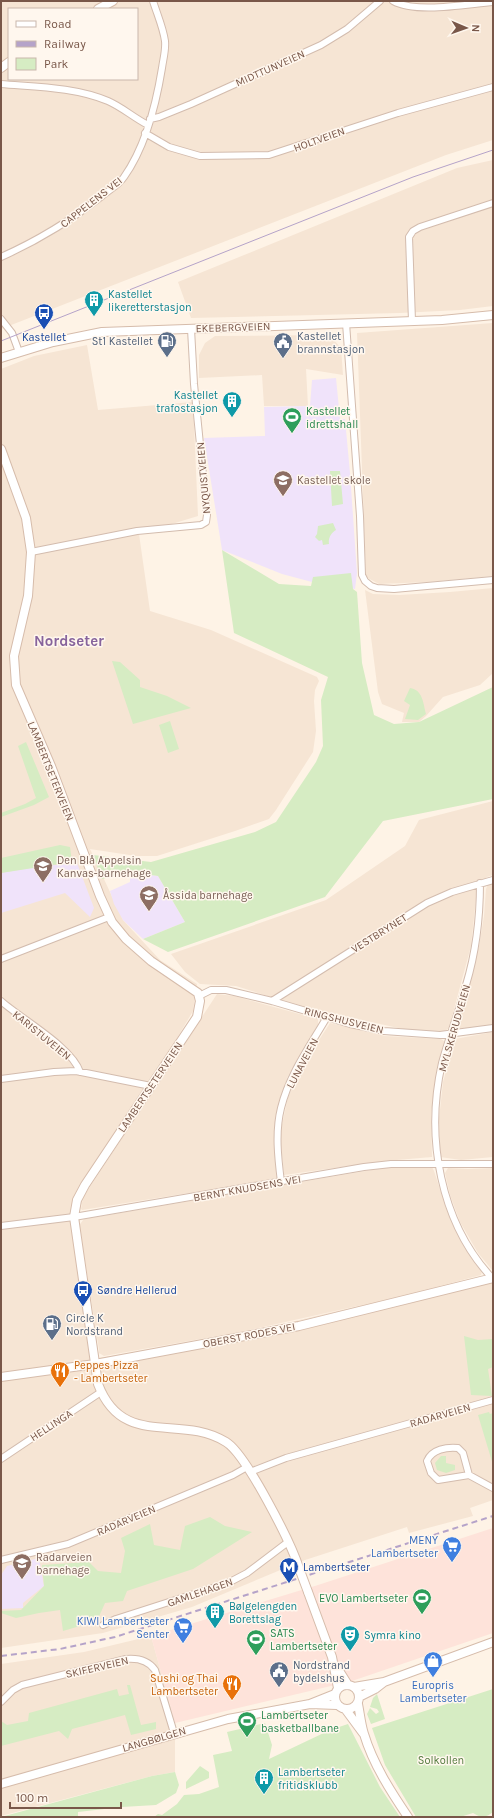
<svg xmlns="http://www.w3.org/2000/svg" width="494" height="1818" viewBox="0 0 494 1818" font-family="Karla,sans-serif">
	<rect width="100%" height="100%" fill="#fef3e6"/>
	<path fill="#f6e5d4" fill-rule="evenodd" d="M1,1H493V140L446,155L1,329ZM9,9H137V79H9Z
		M493,160V306L460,310L400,313L191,318L178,282L457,168Z
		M493,323V576L429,582L379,584L366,577L357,333Z
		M326,335L333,339L341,348L343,375L306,369L308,406H264L262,375L199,378V355L205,343L215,336Z
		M87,345L98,410L193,402L198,516L139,534L150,611L211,630L317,677L319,681L315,690L314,701L316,731L313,752L276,810L269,819L235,831L157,856H136L90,849L123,920L160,960L197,984L193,1011L84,1196L217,994L234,996L318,1019V1025L287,1078L279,1105L275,1148L277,1179L82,1210L81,1209L83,1197L80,1209V1224L84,1219L389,1167H432L434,1171L447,1210L482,1271L481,1275L433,1288L493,1274V1500L470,1508L473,1516L409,1533L407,1527L302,1561L192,1607L103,1633L1,1648V369L34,356ZM83,1248L99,1350V1353L104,1356L240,1332L371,1303L228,1337L99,1358Z
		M493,588V673L480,685L443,697L426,716L419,722H402L404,713L382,704L378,692L365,590L373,594L399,595L450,592Z
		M493,801V875L487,877L477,889L471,946L449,1028L445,1031H412L303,1007L236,986L200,984L185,972L171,954L326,900L405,846L419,820Z
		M493,883V1024L476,1029H460L458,1027L479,946L484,916L486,889L488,884Z
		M330,1023L385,1036L441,1039L445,1042L437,1071L431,1114L432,1157L385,1161L284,1175L280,1134L288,1097L306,1060Z
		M493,1032V1157L461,1160L440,1157L439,1119L443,1082L455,1039Z
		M448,1168L468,1169L493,1168V1271L478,1253L460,1222L450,1195L445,1173Z
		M151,1636L175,1723V1772L152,1776L1,1816V1664L84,1652Z"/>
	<path fill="#fee3da" d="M493,1528V1633L352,1681L175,1723L151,1636L318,1585Z"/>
	<path fill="#f0e3fa" d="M336,378L340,419H345L350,473L357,573L355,589L312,582L282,574L222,550L204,438L265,436L264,407L310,406L312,380Z
		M77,863L94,908L90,917L65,893L1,913V873L35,867Z
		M130,872L158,876L185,922L143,939L123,920L114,904L110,891L130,882Z
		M39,1558L44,1586L23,1603V1608L1,1609V1575L7,1566Z"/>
	<path fill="#d6ecc3" d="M330,471H340L343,504L332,506Z
		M333,523L336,530C331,533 328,538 329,544L323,545L322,540L319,541L315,537L317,534L318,526Z
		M222,550L279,584L311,586L313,577L351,573L353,589L357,592L362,663L374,715L394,724L419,722L493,687V799L383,821L325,897L168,952L143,939L185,922L158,876L130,872L102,879L93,855L151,862L255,832L276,822L316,762L323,746L321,700L328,677L234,633Z
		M112,661L120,662L140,680V687L167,696L191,708L133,724Z
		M410,688C423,690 423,703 426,714L418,720L405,719L410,705L404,701Z
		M170,721L179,749L168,753L159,725Z
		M26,742L49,797L34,805L1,817V813L25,804L36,798L18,746Z
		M60,845L70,847L72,862L1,873V858Z
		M464,1336L478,1340L493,1339V1367L488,1369L492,1396L471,1395Z
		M489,1412L490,1414L493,1413V1465L478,1415Z
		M441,1456H446V1463L455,1465V1470L446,1473L437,1470L435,1463Z
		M210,1517L225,1526L252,1532L193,1569L127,1591L123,1601L105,1603L97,1621L63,1631L60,1610L39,1613L16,1618L1,1613V1611L21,1610L44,1586L42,1565L89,1562L98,1571L121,1573L125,1551L121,1538L150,1524L154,1545L180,1550L185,1526Z
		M127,1685H130L141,1725L156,1722V1729L131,1735L125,1715L72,1729L68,1739L59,1731L1,1746V1721L7,1725L28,1721L29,1713L117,1689L119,1696L129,1694Z
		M493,1689V1812C486,1818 481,1818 473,1813L460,1817H416L385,1765L372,1728Z
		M377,1694L385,1719L371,1724L367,1714L370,1708L376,1714L379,1712L377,1709L370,1707L373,1698Z
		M265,1723L272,1745L269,1759L330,1730L348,1724L380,1787L400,1817H154L158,1814L162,1815L177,1804L184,1795L199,1794L219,1787L213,1755L232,1751L227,1732Z
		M200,1766L209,1772V1778L186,1789V1782Z
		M175,1772L179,1785L176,1793L156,1805L122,1807L78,1812V1817H1L152,1776Z"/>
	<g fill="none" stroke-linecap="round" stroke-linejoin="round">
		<defs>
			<path id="street" d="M393,1C416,14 467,4 493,2
				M1,84C36,87 75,87 108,101C122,107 134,118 148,125
				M150,119L159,117L191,104L321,45L347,29L380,1
				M145,133L169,147L200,156L269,155L398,113L493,87
				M1,257C37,241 70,221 102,196C109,190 119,185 124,177C146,146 156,105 162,68C163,60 166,50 165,41C163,27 157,14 153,1
				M1,319L12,333L19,352
				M412,321L409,237L413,231L420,227L493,203
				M346,323L360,516L362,575L365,581L371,586L377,588L394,589L493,580
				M31,552L137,531L201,525L206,522L207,515L194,384L191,329
				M480,883C480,917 476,952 466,985C459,1011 449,1037 442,1063C425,1137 440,1223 493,1279
				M1,959L109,917
				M199,996L211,990H226L272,1001L350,1024L384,1031L440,1035L493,1028
				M1,1001C21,1019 72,1047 80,1072
				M272,1001L427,903L452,892L493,880
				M1,1079L54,1072L76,1071L151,1086
				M281,1182C278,1158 275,1132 281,1108C289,1075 310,1046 327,1017
				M1,1226L74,1217L364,1167L391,1164H493
				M1,1459L101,1392
				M250,1472L286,1458L493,1400
				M469,1475L438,1480L431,1473L427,1461C432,1449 447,1447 458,1448L463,1453L469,1475L493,1488
				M1,1560L68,1544L233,1475L247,1467
				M103,1625L116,1619L228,1583L247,1573L288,1542
				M1,1702L13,1690L22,1685L126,1659C137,1658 148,1660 155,1670L174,1733"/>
			<path id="secondary" d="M98,9L113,1
				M1,68L9,62
				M1,358L53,342L102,332L442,320L493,315
				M1,449L26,518L31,552L28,596L14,656L16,685L51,766L100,896L112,922L126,939L151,961L198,993L200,1001L197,1017L85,1185L77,1200L74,1217L98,1384C123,1450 180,1413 226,1442C246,1454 291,1543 299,1568
				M1,1377L95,1364L299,1326L493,1278
				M308,1592L332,1657L338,1688
				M336,1666L348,1685
				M335 1697a12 12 0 1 1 24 0a12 12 0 1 1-24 0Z
				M354,1687L384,1682L493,1642
				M359,1697L375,1689L384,1682
				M310,1704L335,1694
				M358,1704C360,1714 361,1725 364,1734C373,1764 391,1792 408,1817
				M346,1710L363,1733
				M1,1784L228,1719L310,1704L337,1705"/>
		</defs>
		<use href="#street" stroke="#d3bcae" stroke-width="8"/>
		<use href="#secondary" stroke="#d6bcab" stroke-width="10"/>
		<use href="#street" stroke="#fff" stroke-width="6"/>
		<use href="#secondary" stroke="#fff" stroke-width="8"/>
		<path stroke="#b5a3c9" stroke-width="1" d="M1,341L413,177L493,150"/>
		<path stroke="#b5a3c9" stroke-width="2" stroke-dasharray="6 4" stroke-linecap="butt" d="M1,1656L60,1649L115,1637L493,1516"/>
		<defs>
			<path id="secondary-bridge" d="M299,1568L308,1592"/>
		</defs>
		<use href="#secondary-bridge" stroke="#d6bcab" stroke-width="10" stroke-linecap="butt"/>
		<use href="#secondary-bridge" stroke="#fff" stroke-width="8"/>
	</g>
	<defs>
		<symbol id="building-pin" viewBox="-11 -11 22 30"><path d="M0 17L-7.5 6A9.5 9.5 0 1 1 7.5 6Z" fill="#0f9aa8" stroke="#fff7ee"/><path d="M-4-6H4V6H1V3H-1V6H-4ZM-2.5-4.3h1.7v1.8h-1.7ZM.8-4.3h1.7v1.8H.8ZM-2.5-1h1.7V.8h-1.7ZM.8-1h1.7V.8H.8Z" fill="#fff"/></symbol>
		<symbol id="bus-pin" viewBox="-11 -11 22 30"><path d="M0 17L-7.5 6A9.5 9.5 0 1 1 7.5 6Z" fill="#1a4fb4" stroke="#fff7ee"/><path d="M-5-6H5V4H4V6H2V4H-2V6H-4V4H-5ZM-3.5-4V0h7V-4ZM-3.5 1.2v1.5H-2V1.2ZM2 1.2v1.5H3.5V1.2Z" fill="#fff"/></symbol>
		<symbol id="fuel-pin" viewBox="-11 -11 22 30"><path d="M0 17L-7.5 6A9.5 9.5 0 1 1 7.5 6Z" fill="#5c6f8a" stroke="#fff7ee"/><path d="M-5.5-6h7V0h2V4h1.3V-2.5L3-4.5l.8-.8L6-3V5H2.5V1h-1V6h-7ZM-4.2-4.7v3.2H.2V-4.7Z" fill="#fff"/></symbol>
		<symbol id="civic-pin" viewBox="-11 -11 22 30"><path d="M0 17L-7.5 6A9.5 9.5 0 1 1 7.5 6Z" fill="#5c6f8a" stroke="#fff7ee"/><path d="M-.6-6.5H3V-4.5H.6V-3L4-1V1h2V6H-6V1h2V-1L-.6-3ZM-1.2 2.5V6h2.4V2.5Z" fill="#fff"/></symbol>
		<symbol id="stadium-pin" viewBox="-11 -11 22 30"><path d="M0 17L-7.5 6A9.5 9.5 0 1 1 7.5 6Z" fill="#2e9e5b" stroke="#fff7ee"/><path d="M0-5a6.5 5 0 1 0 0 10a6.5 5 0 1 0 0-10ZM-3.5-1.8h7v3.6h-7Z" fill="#fff"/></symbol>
		<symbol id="school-pin" viewBox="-11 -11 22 30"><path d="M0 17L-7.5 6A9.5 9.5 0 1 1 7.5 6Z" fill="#8d6e63" stroke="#fff7ee"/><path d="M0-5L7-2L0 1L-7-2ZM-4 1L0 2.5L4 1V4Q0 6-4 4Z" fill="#fff"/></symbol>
		<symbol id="restaurant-pin" viewBox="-11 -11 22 30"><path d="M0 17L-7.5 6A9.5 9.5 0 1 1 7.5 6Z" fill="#e8710a" stroke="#fff7ee"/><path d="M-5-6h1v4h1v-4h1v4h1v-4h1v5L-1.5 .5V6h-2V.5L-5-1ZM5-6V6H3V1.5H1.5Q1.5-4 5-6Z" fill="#fff"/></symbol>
		<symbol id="supermarket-pin" viewBox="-11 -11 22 30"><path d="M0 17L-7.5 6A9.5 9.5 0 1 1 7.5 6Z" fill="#3f7fe0" stroke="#fff7ee"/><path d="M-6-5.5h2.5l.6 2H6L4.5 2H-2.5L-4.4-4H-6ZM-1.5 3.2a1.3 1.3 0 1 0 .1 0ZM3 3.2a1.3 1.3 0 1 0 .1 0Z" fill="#fff"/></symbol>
		<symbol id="metro-pin" viewBox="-11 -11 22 30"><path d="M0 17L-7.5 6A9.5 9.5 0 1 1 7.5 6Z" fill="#1a4fb4" stroke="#fff7ee"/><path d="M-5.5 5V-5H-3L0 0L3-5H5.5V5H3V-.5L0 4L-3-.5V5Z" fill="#fff"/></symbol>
		<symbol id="theatre-pin" viewBox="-11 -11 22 30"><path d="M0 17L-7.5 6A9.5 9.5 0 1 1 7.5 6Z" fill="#0f9aa8" stroke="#fff7ee"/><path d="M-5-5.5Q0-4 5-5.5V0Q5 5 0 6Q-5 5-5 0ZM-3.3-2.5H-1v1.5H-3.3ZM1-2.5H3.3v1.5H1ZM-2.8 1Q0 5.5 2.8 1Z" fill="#fff"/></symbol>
		<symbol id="shop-pin" viewBox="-11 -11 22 30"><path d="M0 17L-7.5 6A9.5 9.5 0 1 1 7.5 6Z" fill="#3f7fe0" stroke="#fff7ee"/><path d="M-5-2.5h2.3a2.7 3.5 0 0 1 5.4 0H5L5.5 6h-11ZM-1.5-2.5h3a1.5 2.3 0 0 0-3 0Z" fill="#fff"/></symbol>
	</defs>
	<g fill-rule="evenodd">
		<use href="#building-pin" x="83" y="289" width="22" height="30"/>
		<use href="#bus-pin" x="33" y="302" width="22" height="30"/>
		<use href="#fuel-pin" x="156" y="330" width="22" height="30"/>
		<use href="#civic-pin" x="272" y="331" width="22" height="30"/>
		<use href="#building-pin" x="221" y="390" width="22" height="30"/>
		<use href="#stadium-pin" x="281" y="406" width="22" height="30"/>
		<use href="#school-pin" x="272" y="469" width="22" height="30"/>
		<use href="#school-pin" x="32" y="855" width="22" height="30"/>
		<use href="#school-pin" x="138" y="884" width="22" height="30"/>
		<use href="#bus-pin" x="72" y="1279" width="22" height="30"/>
		<use href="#fuel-pin" x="41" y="1313" width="22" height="30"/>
		<use href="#restaurant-pin" x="49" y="1360" width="22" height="30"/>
		<use href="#supermarket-pin" x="441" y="1535" width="22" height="30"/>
		<use href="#school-pin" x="11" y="1552" width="22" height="30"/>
		<use href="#metro-pin" x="278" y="1556" width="22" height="30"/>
		<use href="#stadium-pin" x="411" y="1587" width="22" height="30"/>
		<use href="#building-pin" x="204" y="1601" width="22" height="30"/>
		<use href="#supermarket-pin" x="172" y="1616" width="22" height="30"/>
		<use href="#theatre-pin" x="339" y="1624" width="22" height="30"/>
		<use href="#stadium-pin" x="245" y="1628" width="22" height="30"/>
		<use href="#shop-pin" x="422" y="1650" width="22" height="30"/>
		<use href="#civic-pin" x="268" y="1660" width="22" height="30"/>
		<use href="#restaurant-pin" x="221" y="1673" width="22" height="30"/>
		<use href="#stadium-pin" x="236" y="1710" width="22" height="30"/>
		<use href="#building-pin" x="253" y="1767" width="22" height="30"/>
	</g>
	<g text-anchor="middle" stroke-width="3" stroke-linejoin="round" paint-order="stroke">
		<g font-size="11" fill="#795749" stroke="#fff7ee">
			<text transform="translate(270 68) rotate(-24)" y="4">MIDTTUNVEIEN</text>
			<text transform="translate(319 139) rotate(-20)" y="4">HOLTVEIEN</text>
			<text transform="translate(91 202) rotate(-38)" y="4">CAPPELENS VEI</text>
			<text transform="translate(233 327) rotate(-2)" y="4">EKEBERGVEIEN</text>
			<text transform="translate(203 478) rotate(-95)" y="4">NYQUISTVEIEN</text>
			<text transform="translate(51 771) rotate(68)" y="4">LAMBERTSETERVEIEN</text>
			<text transform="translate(379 933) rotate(-32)" y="4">VESTBRYNET</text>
			<text transform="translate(344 1020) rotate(14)" y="4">RINGSHUSVEIEN</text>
			<text transform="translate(454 1028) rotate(-74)" y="4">MYLSKERUDVEIEN</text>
			<text transform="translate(42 1035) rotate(39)" y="4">KARISTUVEIEN</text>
			<text transform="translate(302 1063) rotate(-62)" y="4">LUNAVEIEN</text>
			<text transform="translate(150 1087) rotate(-56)" y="4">LAMBERTSETERVEIEN</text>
			<text transform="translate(247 1188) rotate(-10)" y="4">BERNT KNUDSENS VEI</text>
			<text transform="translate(249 1335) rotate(-11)" y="4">OBERST RODES VEI</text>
			<text transform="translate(440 1415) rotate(-16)" y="4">RADARVEIEN</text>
			<text transform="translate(51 1425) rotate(-33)" y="4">HELLINGA</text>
			<text transform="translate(126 1520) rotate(-23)" y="4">RADARVEIEN</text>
			<text transform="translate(200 1592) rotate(-19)" y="4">GAMLEHAGEN</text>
			<text transform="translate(97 1667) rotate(-13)" y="4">SKIFERVEIEN</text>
			<text transform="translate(154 1739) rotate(-16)" y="4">LANGBØLGEN</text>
		</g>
		<g font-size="11" fill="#0d838f" stroke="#fff7ee" text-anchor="start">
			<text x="108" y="298">Kastellet<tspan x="108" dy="13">likeretterstasjon</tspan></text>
			<text x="218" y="399" text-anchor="end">Kastellet<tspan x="218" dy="13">trafostasjon</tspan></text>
			<text x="229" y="1610">Bølgelengden<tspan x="229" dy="13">Borettslag</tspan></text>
			<text x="364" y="1639">Symra kino</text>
			<text x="278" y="1776">Lambertseter<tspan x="278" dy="13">fritidsklubb</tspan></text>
		</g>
		<g font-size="11" fill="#4e5e75" stroke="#fff7ee" text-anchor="start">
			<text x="297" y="340">Kastellet<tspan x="297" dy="13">brannstasjon</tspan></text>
			<text x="153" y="345" text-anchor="end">St1 Kastellet</text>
			<text x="66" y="1322">Circle K<tspan x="66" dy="13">Nordstrand</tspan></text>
			<text x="293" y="1669">Nordstrand<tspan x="293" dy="13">bydelshus</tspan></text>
		</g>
		<g font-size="11" fill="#164399" stroke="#fff7ee" text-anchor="start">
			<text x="44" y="341" text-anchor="middle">Kastellet</text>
			<text x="97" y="1294">Søndre Hellerud</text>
			<text x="303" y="1571">Lambertseter</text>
		</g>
		<g font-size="11" fill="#27864d" stroke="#fff7ee" text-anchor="start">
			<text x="306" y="415">Kastellet<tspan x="306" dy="13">idrettshall</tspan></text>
			<text x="408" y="1602" text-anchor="end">EVO Lambertseter</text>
			<text x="270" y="1637">SATS<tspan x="270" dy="13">Lambertseter</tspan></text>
			<text x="261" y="1719">Lambertseter<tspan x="261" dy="13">basketballbane</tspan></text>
		</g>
		<g font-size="11" fill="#785e54" stroke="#fff7ee" text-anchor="start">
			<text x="297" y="484">Kastellet skole</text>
			<text x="57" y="864">Den Blå Appelsin<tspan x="57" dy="13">Kanvas-barnehage</tspan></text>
			<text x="163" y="899">Åssida barnehage</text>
			<text x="36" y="1561">Radarveien<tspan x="36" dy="13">barnehage</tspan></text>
		</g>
		<g font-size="11" fill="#c56008" stroke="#fff7ee" text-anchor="start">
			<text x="74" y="1369">Peppes Pizza<tspan x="74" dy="13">- Lambertseter</tspan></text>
			<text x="218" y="1682" text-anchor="end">Sushi og Thai<tspan x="218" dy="13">Lambertseter</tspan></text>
		</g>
		<g font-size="11" fill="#366cbe" stroke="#fff7ee" text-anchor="end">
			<text x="438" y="1544">MENY<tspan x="438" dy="13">Lambertseter</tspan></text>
			<text x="169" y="1625">KIWI Lambertseter<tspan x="169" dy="13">Senter</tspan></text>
			<text x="433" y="1689" text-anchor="middle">Europris<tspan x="433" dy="13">Lambertseter</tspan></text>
		</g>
		<g font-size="11" fill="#527a3d" stroke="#fff7ee">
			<text x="441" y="1764">Solkollen</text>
		</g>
		<g font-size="15" font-weight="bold" fill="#87649c" stroke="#fff7ee">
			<text x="69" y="646">Nordseter</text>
		</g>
	</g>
	<rect width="494" height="1818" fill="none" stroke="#795749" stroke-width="4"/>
	<rect x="8" y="8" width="130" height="72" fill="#fff7ee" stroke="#c9b7ac"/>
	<rect x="16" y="21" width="20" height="6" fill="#ffffff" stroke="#c9b7ac"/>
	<text x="44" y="28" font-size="12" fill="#795749">Road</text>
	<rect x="16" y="41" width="20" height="6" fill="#b5a3c9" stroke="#c9b7ac"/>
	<text x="44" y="48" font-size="12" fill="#795749">Railway</text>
	<rect x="16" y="58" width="20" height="12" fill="#d6ecc3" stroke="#c9b7ac"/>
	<text x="44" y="68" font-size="12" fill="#795749">Park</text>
	<g transform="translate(466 28) rotate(92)" stroke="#fff7ee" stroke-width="3" paint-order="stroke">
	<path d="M0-3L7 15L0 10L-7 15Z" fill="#795749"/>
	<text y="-6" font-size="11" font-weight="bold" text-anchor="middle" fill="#795749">N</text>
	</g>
	<path d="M10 1802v6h111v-6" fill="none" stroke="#795749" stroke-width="2"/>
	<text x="16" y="1802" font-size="12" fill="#795749" stroke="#fff7ee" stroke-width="3" paint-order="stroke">100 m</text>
</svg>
